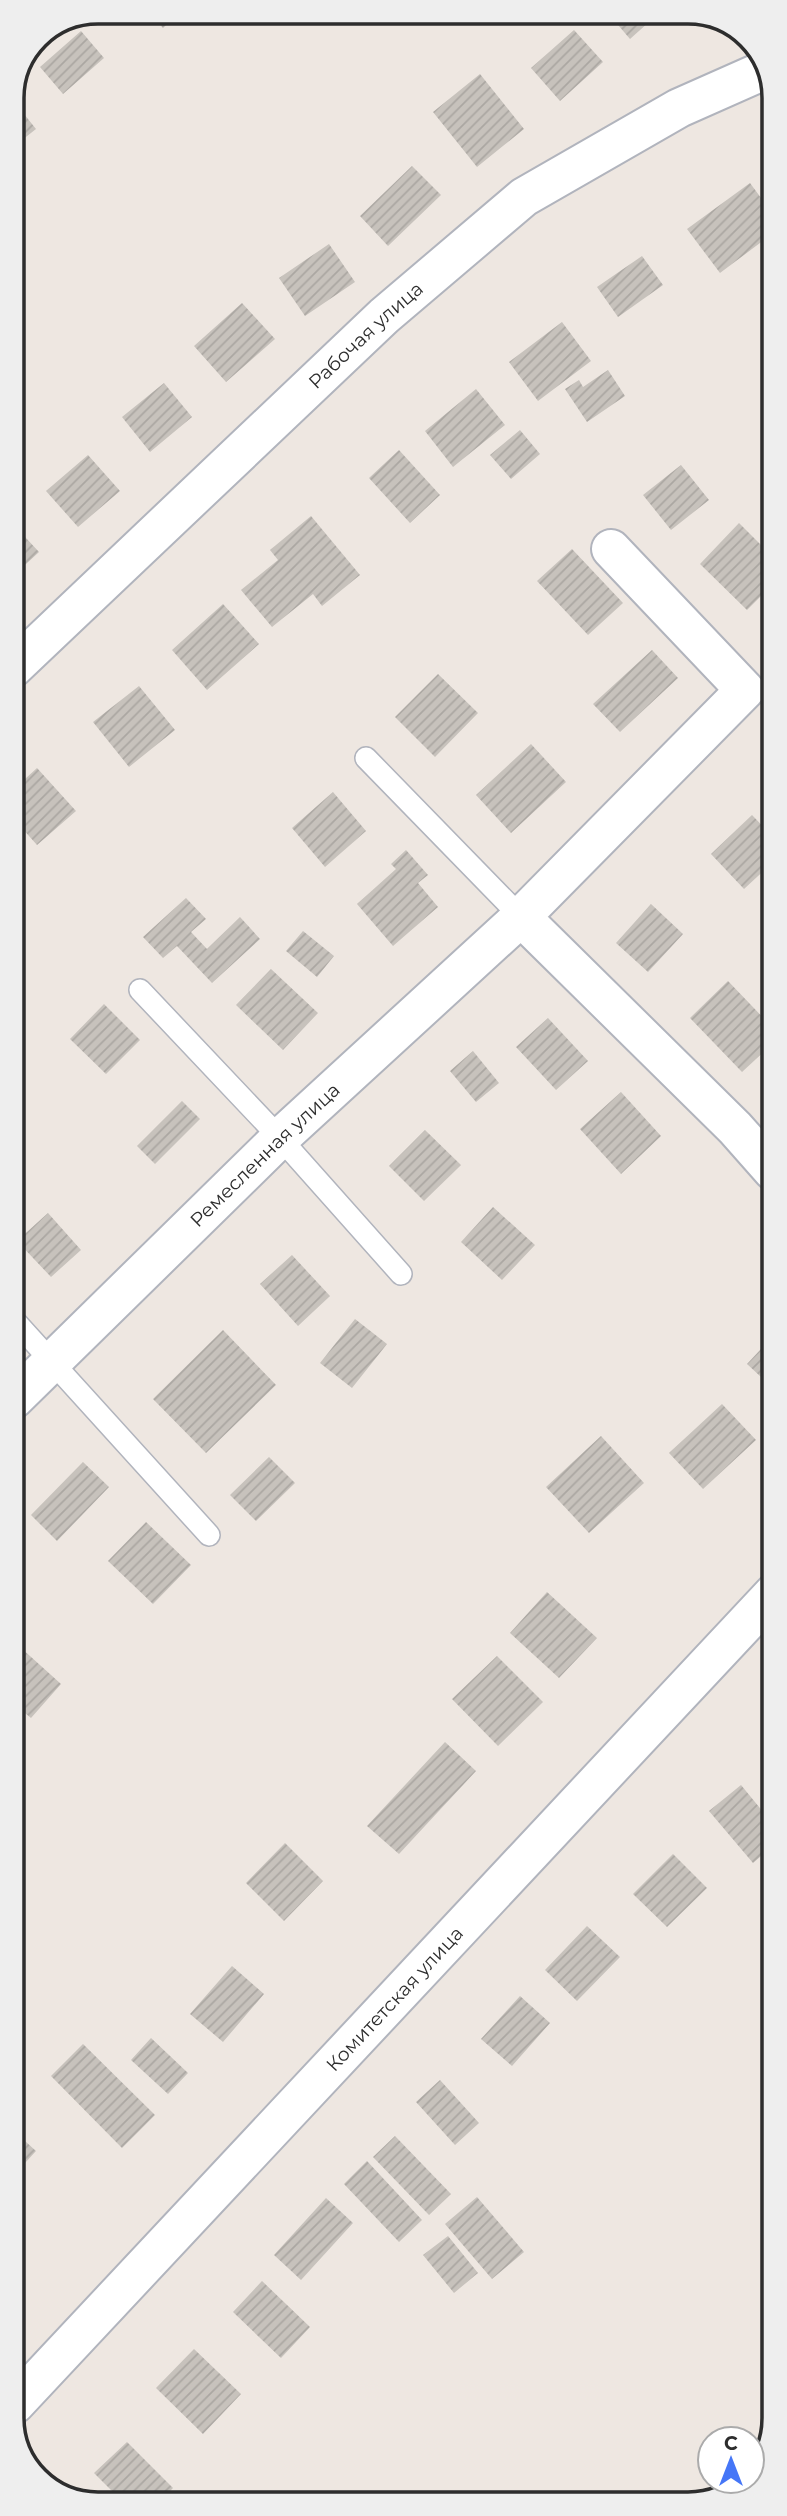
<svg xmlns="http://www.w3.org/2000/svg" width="787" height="2516" viewBox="0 0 787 2516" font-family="Montserrat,sans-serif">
	<defs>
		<pattern id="building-hatch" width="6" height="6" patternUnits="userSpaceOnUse" patternTransform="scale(1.75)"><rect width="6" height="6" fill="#c7c2bc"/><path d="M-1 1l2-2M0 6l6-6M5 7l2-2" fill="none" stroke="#aba7a2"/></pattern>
	</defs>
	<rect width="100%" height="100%" fill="#eee7e1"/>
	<path fill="url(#building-hatch)" d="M149,12H181L163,28Z
		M607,12H660L630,39Z
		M574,30L603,62L560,101L531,68Z
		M81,31L104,58L63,94L40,67Z
		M480,74L524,129L477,167L433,112Z
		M12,99L36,129L12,148Z
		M412,166L441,195L388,246L360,216Z
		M750,183L772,213V234L720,273L687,229Z
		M329,244L355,282L305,316L279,278Z
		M642,256L663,285L618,317L597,287Z
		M242,303L275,339L226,382L194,346Z
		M562,322L591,361L538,401L509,362Z
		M608,370L625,396L587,422L565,389L579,380L583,387Z
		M164,383L192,417L150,452L122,417Z
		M476,389L505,425L453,467L425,431Z
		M520,430L540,454L511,479L490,455Z
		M399,450L440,495L410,523L369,478Z
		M88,455L120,491L78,527L46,491Z
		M681,465L709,500L671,530L643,495Z
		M311,516L360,575L322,606L313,594L272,627L241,590L278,560L270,550Z
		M739,523L772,556L773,584L747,610L700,564Z
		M13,524L39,552L13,576Z
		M572,549L623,603L588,635L537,581Z
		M223,604L259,644L207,690L172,650Z
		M652,650L678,678L620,732L593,704Z
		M438,674L478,713L435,757L395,717Z
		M139,686L175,730L129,767L93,722Z
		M531,744L566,782L511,833L476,795Z
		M37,768L76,811L37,845L13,818V790Z
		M333,792L366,831L325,867L292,828Z
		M752,815L773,837V862L744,889L711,854Z
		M406,850L428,875L418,883L438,907L393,946L357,904L396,869L391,864Z
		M186,898L206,919L191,932L207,949L240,917L260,939L212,983L177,946L163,958L143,937Z
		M651,904L683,934L648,972L616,943Z
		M303,931L334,956L317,977L286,951Z
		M271,969L318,1013L283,1050L236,1005Z
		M728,981L773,1028V1043L742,1072L690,1018Z
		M104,1004L140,1040L106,1074L70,1039Z
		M548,1018L588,1061L556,1090L516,1047Z
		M473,1051L499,1083L476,1102L450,1071Z
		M621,1092L661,1136L621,1174L580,1129Z
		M182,1101L200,1119L155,1164L137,1146Z
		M425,1130L461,1165L424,1201L389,1166Z
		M493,1207L535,1245L502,1280L461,1242Z
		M48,1213L81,1250L51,1277L17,1241Z
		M292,1255L330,1296L298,1326L260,1284Z
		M355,1319L387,1344L352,1388L320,1363Z
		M223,1330L276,1385L206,1453L153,1399Z
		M773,1336L774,1389L747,1364Z
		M722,1404L756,1440L703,1489L669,1453Z
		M601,1436L644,1483L589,1533L546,1487Z
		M269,1457L295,1483L256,1521L230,1495Z
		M83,1462L109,1487L57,1541L31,1515Z
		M146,1522L191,1565L153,1604L108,1561Z
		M547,1592L597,1638L559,1678L510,1633Z
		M20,1647L61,1684L31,1718L14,1704V1653Z
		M497,1656L543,1702L498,1746L452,1699Z
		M445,1742L476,1771L399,1854L367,1826Z
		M741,1785L774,1825V1845L753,1863L709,1811Z
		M285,1843L323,1881L284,1921L246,1883Z
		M673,1854L707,1888L667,1927L633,1894Z
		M587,1926L620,1957L577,2001L545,1970Z
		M232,1966L264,1994L223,2042L190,2014Z
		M520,1996L550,2023L512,2066L481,2039Z
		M151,2038L188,2073L168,2094L131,2060Z
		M83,2044L155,2115L122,2148L51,2076Z
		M440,2080L479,2123L455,2145L416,2102Z
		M15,2132L36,2151L15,2174Z
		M395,2136L451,2194L429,2215L373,2157Z
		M367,2161L422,2220L399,2242L344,2184Z
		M477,2197L524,2252L492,2279L445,2224Z
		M326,2198L353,2223L301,2280L274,2255Z
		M448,2236L478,2273L454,2293L423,2255Z
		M262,2281L310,2327L281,2358L233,2312Z
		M194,2349L241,2394L203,2434L156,2388Z
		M127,2442L173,2488L158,2503H124L94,2473Z"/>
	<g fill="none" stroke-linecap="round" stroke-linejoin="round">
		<defs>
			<path id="service" d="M366,758L521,917
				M140,990L280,1138L401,1274
				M14,1320L209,1535"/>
			<g id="minor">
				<path d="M611,549L745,690L521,917L735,1128L773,1171"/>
				<path id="s1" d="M13,668L384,316L524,197L679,108L767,69"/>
				<path id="s2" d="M14,1399L280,1138L521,917"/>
			</g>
			<g id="tertiary">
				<path id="s3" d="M15,2404L774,1593"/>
			</g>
		</defs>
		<use href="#service" stroke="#b1b4bd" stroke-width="24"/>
		<use href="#minor" stroke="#b1b4bd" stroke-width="42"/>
		<use href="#tertiary" stroke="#b1b4bd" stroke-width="42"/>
		<use href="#service" stroke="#fff" stroke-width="21"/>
		<use href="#minor" stroke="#fff" stroke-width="38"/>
		<use href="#tertiary" stroke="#fff" stroke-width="38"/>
	</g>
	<g text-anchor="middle" stroke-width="5" stroke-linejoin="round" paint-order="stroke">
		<g font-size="19" fill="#2d2d2d" stroke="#fff">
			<text dy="7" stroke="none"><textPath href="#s1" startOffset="485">Рабочая улица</textPath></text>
			<text dy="7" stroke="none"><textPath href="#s2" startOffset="350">Ремесленная улица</textPath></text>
			<text dy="7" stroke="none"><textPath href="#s3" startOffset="555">Комитетская улица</textPath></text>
		</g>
	</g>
	<path d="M0 0H787V2516H0ZM98 24H688A74 74 0 0 1 762 98V2418A74 74 0 0 1 688 2492H98A74 74 0 0 1 24 2418V98A74 74 0 0 1 98 24Z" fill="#eee" fill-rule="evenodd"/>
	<path fill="none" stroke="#2d2d2d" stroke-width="3.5" d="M98 24H688A74 74 0 0 1 762 98V2418A74 74 0 0 1 688 2492H98A74 74 0 0 1 24 2418V98A74 74 0 0 1 98 24Z"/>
	<g transform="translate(731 2460)"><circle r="33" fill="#ffffff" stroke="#ababab" stroke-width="2"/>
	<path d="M0-5L12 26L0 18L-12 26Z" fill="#4576f7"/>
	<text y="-10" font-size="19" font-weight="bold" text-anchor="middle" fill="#2d2d2d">С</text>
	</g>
</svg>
